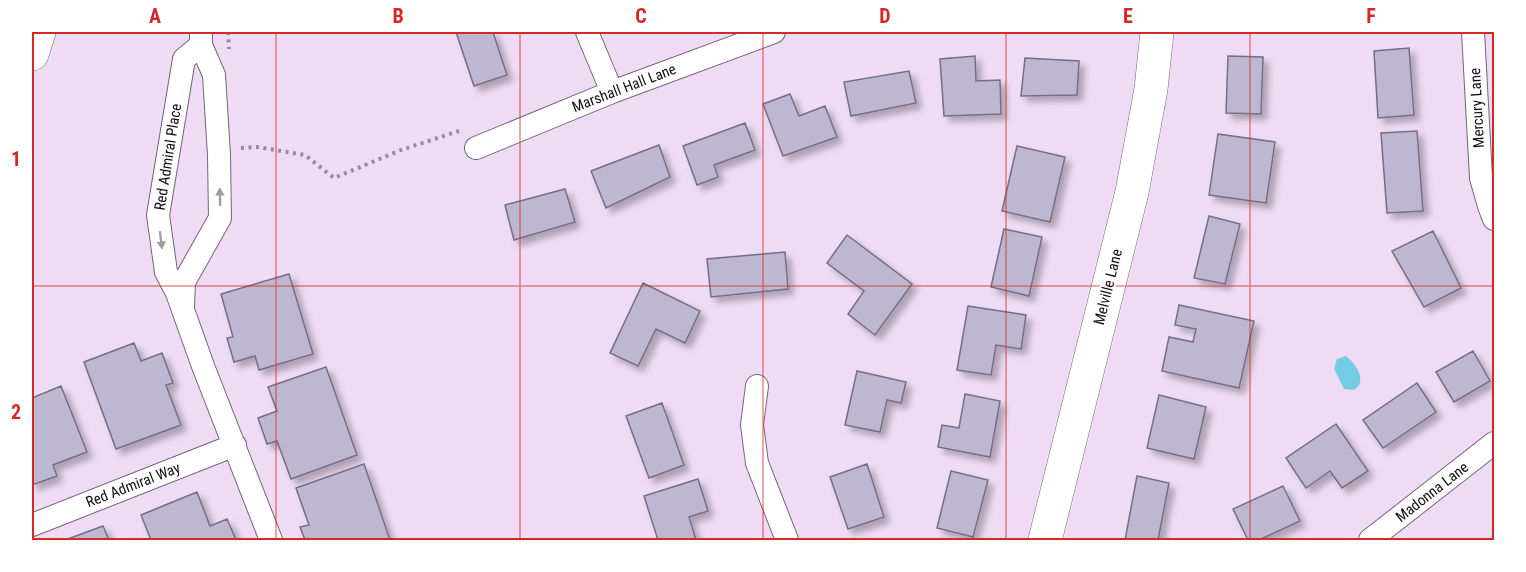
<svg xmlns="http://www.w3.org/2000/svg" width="1526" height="572" viewBox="0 0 1526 572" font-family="'Roboto Condensed',sans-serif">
	<defs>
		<filter id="shadow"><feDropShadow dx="5.5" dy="5.5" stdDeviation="3" flood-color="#0004"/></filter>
	</defs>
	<rect width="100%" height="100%" fill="#efdcf4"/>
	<path fill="#75cde5" d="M1346,356C1356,364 1368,381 1354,390L1344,389L1334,369L1337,359Z"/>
	<path fill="#beb7d2" stroke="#756e86" stroke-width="1.5" filter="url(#shadow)" d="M456,32H493L507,75L474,86Z
		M1409,48L1414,115L1378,118L1374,51Z
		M975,56L976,81L1000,80L1001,114L944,116L940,59Z
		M1228,56L1263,57L1261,114L1226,113Z
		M1025,58L1079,61L1077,95L1021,96Z
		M909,71L916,103L851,116L844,82Z
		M790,94L799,116L825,106L837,137L783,156L763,104Z
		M745,123L755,150L714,165L718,177L697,185L683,146Z
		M1417,131L1423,211L1387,213L1381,133Z
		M1218,134L1275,142L1266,203L1209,195Z
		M659,145L670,177L606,208L591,171Z
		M1017,146L1065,157L1050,222L1002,211Z
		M565,189L575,222L514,240L505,205Z
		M1209,216L1240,224L1225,284L1194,278Z
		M1004,229L1042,237L1029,296L991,287Z
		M1433,231L1461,288L1424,307L1392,251Z
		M847,235L912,284L875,335L848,314L864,291L827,263Z
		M785,252L788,289L711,297L707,259Z
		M289,274L313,354L259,370L255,356L234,362L227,338L233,337L221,294Z
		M643,283L700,311L685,343L656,329L638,366L610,353Z
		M1179,305L1254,321L1239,388L1162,371L1169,337L1193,342L1196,329L1175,325Z
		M968,306L1026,315L1021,349L996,345L991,375L957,370Z
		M134,343L141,361L162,353L173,383L166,385L181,425L116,449L84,362Z
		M1473,351L1490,381L1454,402L1436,372Z
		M326,367L357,455L291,479L277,441L267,444L258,418L277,411L268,387Z
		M857,371L906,382L901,403L887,400L880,432L845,425Z
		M1417,383L1436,412L1383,448L1363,420Z
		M61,386L87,452L53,465L57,476L32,485V398Z
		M965,394L1000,401L990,457L938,447L942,425L959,428Z
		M1159,395L1206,407L1194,459L1147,448Z
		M662,403L684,465L649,478L626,416Z
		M1336,424L1368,471L1342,488L1330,471L1306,488L1286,458Z
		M364,464L390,540H305L300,527L309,525L296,488Z
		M867,464L884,517L848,529L830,477Z
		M951,471L988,480L973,537L937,528Z
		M1137,476L1169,483L1158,540H1125Z
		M698,479L708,511L689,517L696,540H658L644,496Z
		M1283,486L1300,521L1259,540H1248L1233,509Z
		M197,492L210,526L227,519L236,540H151L141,515Z
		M103,526L109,540H65Z"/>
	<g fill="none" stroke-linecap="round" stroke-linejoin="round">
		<defs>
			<path id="street" d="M587,32L612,92
				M1473,32L1481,178L1489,206L1494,219
				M201,45L184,59L158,215L166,272L177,293L203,366L271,540
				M476,148L612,92L774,32
				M183,307L184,282L220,218L219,155L214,75L201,45V32
				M757,386L752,425L757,463L787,540
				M32,525L235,445
				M1370,540L1494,443"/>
			<path id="secondary" d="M32,54L39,32
				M1045,540L1132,192L1151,89L1157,32"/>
		</defs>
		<use href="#street" stroke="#746479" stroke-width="24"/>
		<use href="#secondary" stroke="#746479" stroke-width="34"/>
		<path stroke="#988a9c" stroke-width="4" stroke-dasharray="3 4.5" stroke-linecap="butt" d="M228,32L229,49
			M241,148L257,147L305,155L334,178L401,150L459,131"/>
		<use href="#street" stroke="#fff" stroke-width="22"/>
		<use href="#secondary" stroke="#fff" stroke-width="33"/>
	</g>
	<defs><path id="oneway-solid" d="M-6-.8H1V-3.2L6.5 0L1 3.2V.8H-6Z" transform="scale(1.5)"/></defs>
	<g fill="#a19ea1">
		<use href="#oneway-solid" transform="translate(220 197) rotate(-91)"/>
		<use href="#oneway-solid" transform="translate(161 240) rotate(83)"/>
	</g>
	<path fill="none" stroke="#d62828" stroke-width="1.5" stroke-opacity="0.55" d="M276,32V540M520,32V540M763,32V540M1006,32V540M1250,32V540M32,286H1494"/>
	<g text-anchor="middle" stroke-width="4.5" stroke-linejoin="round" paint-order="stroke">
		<g font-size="15" fill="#130d15" stroke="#fff">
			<text transform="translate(624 88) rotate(-21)" y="5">Marshall Hall Lane</text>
			<text transform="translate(1477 108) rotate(-93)" y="5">Mercury Lane</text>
			<text transform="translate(168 157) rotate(-81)" y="5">Red Admiral Place</text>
			<text transform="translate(1108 287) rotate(-76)" y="5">Melville Lane</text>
			<text transform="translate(133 485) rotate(-21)" y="5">Red Admiral Way</text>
			<text transform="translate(1432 492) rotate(-38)" y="5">Madonna Lane</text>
		</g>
	</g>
	<rect width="1526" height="572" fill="none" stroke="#ffffff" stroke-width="66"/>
	<rect x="33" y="33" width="1460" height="506" fill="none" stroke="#d62828" stroke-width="2"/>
	<g font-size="20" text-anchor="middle" font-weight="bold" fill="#d62828">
		<text x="155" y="23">A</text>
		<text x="398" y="23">B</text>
		<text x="641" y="23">C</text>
		<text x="885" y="23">D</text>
		<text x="1128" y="23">E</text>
		<text x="1371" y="23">F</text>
		<text x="16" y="166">1</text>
		<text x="16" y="419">2</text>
	</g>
</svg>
